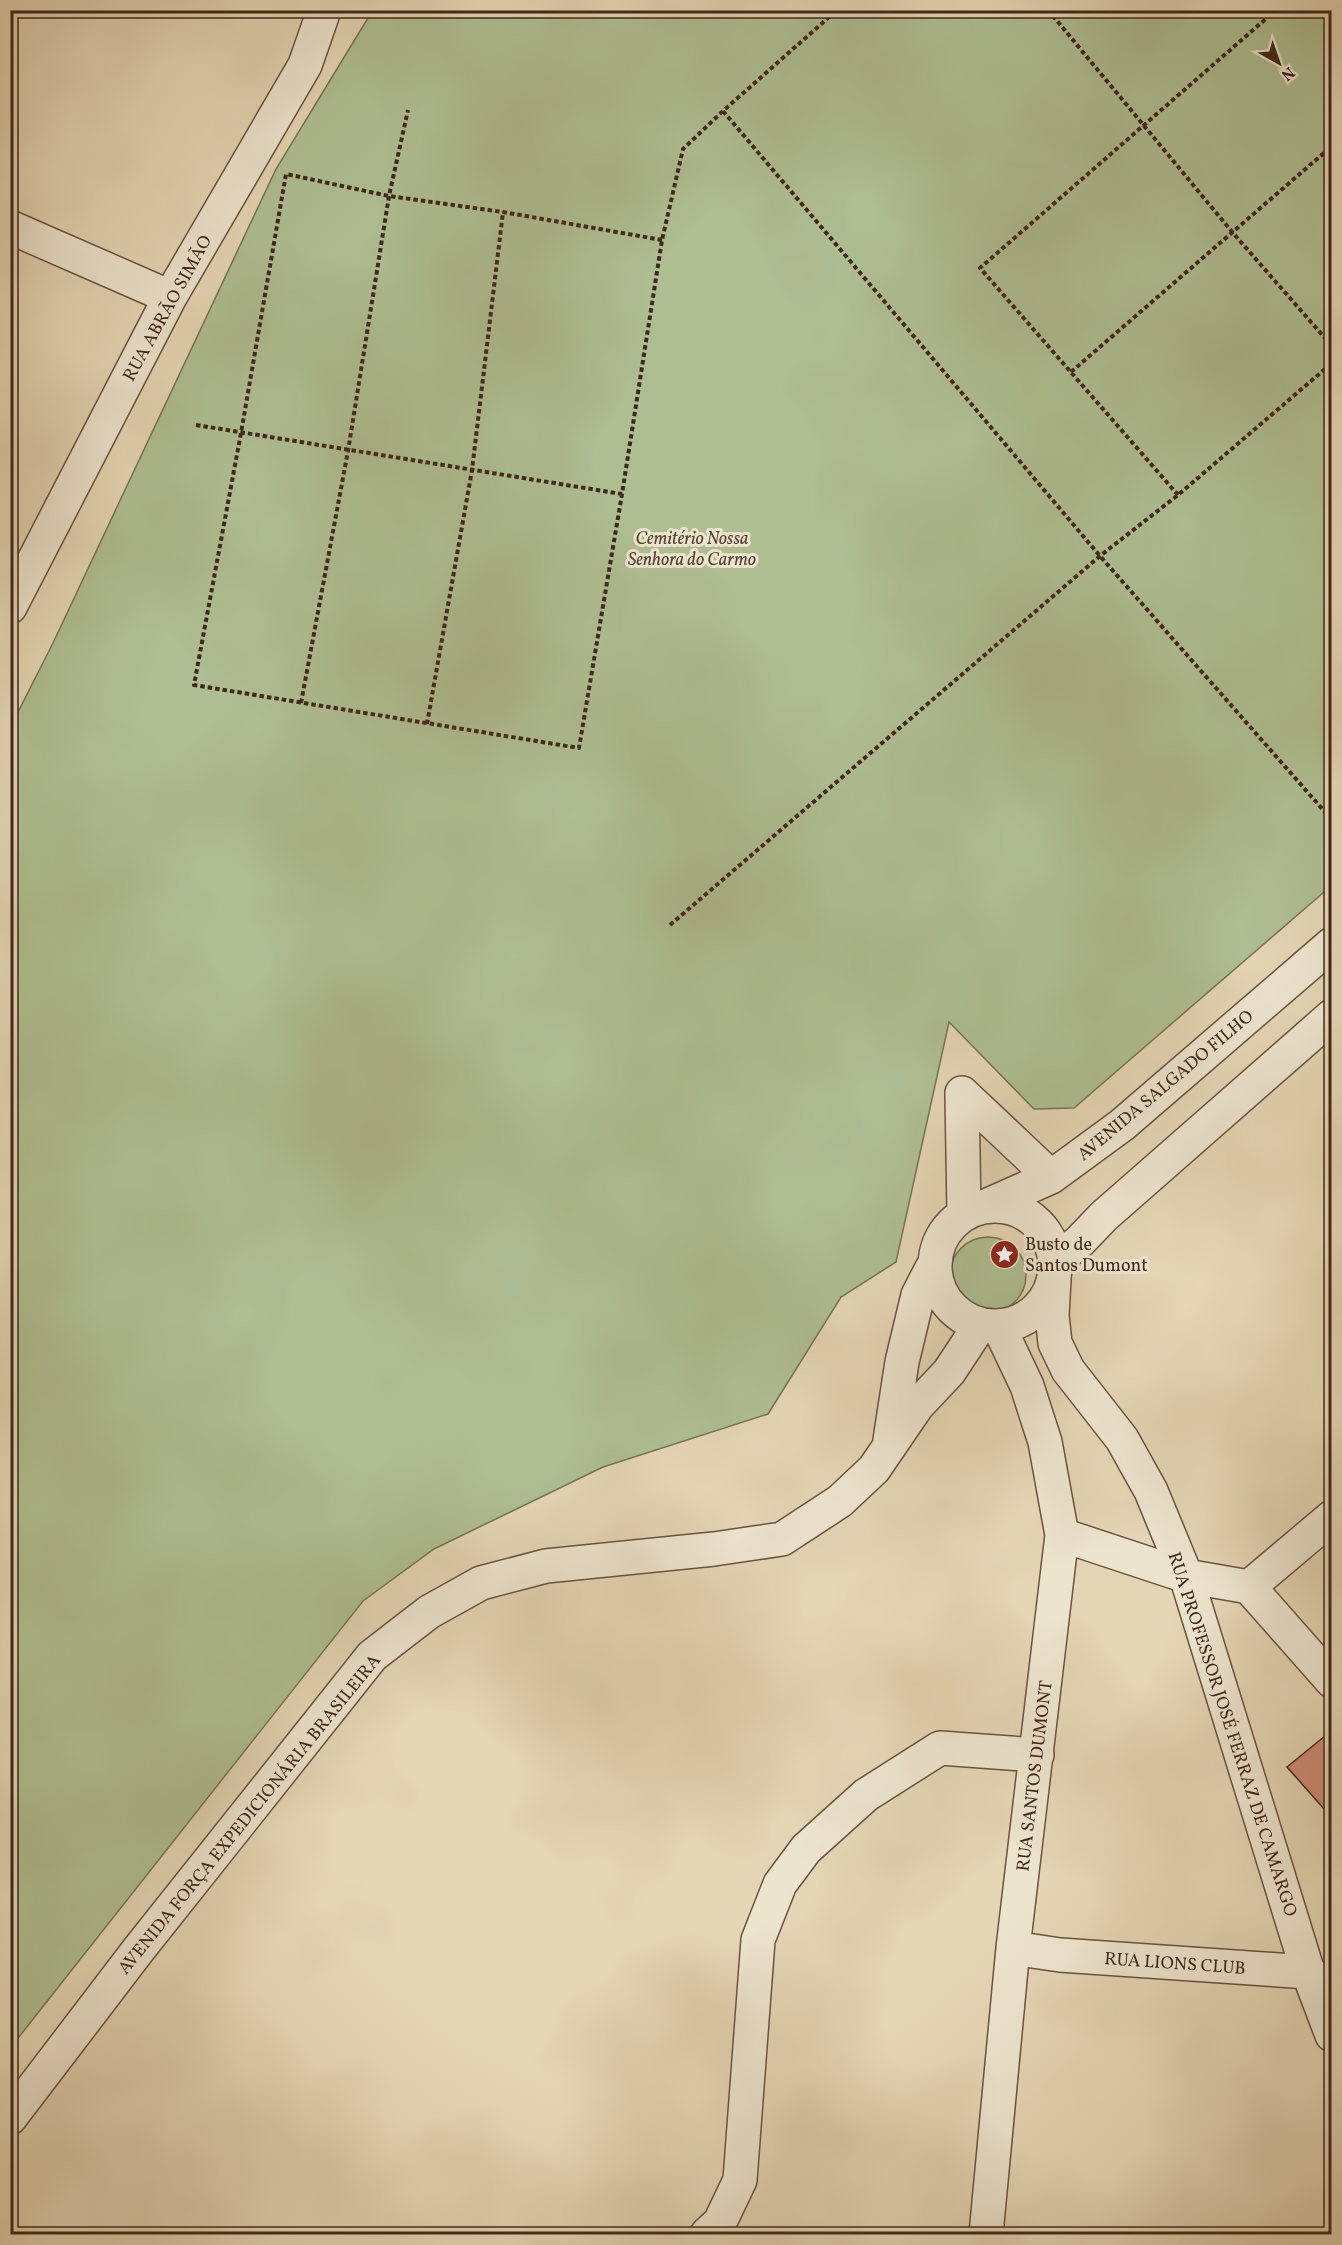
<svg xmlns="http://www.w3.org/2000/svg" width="1342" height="2245" viewBox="0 0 1342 2245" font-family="Vollkorn,serif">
	<rect width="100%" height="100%" fill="#e4d5b4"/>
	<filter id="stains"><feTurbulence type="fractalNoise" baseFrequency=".00333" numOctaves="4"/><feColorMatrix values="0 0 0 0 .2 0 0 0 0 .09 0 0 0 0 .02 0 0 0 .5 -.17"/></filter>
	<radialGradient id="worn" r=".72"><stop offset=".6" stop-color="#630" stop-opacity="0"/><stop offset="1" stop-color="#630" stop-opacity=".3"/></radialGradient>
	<path fill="#aebe92" stroke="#767356" stroke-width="1.5" d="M369,11H1331V886L1074,1108L1034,1109L949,1022L896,1262L841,1297L768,1414L603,1467L434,1549L363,1601L11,2047V726L53,643L276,169L371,13Z
		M950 1275a38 38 0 1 1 76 0a38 38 0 1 1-76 0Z"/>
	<path fill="#d08d78" stroke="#3f2819" stroke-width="1.5" d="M1330,1732L1332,1734V1818L1287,1767Z"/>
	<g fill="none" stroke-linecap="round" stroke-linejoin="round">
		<defs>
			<path id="minor" d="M10,227L170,297
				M10,607L170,297L305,65L322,16L321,10
				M962,1093L1051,1177
				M962,1093L964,1214
				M935 1266a60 60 0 1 1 120 0a60 60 0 1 1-120 0Z
				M986,1206L1051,1177L1122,1125L1332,944
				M1056,1261L1080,1241L1104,1216L1332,1016
				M1054,1280L1052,1315L1055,1343L1068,1370L1122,1439L1151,1491L1186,1576L1308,1972L1332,2035
				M890,1440L902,1362L918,1295L932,1268
				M1062,1535L1186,1576L1249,1587L1332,1517
				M1249,1587L1332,1681
				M1013,1948L1060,1955L1308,1972L1325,1984
				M10,2118L139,1949L372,1656L429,1612L481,1583L546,1566L714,1549L782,1539L840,1501L874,1469L917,1406L949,1372L980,1325
				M707,2234L720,2222L740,2180L758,1940L780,1884L806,1849L866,1795L940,1748L1037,1755
				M986,2234L1013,1948L1062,1535L1045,1442L1027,1386L999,1327"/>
		</defs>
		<use href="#minor" stroke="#685340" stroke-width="36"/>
		<path stroke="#3f2819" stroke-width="4" stroke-dasharray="4.5 3" stroke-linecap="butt" d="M1048,10L1233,233L1332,346
			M723,111L1100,556L1332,820
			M662,240L503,212L389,196L286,174L241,433L194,685L579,748L622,494L662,240L683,149L723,111L837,10
			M1071,372L1332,146
			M196,425L622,494
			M1178,495L980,268L1276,10
			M301,703L348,451L389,196L408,110
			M427,724L472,470L503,212
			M670,925L1100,556L1178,495L1332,363"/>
		<use href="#minor" stroke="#ede4ce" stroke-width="33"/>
	</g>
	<defs>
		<symbol id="sight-disc" viewBox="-11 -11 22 22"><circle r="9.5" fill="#8f2418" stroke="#ede4ce"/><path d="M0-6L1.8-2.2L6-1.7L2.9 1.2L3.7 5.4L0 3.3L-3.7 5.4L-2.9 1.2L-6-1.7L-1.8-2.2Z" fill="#fff"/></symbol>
	</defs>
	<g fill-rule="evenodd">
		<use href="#sight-disc" x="988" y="1238" width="33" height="33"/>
	</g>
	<g text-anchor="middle" stroke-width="6" stroke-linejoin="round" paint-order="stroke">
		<g font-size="18" fill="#3f2819" stroke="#ede4ce">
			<text transform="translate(167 308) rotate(-61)" y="6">RUA ABRÃO SIMÃO</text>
			<text transform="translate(1165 1085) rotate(-40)" y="6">AVENIDA SALGADO FILHO</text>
			<text transform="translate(1233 1734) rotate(72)" y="6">RUA PROFESSOR JOSÉ FERRAZ DE CAMARGO</text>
			<text transform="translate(1034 1776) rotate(-83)" y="6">RUA SANTOS DUMONT</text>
			<text transform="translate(249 1814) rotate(-51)" y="6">AVENIDA FORÇA EXPEDICIONÁRIA BRASILEIRA</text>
			<text transform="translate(1175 1963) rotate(4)" y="6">RUA LIONS CLUB</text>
		</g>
		<g font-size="18" font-style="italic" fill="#554631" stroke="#ede4ce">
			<text x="692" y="544">Cemitério Nossa<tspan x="692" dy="21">Senhora do Carmo</tspan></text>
		</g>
		<g font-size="18" fill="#3f2819" stroke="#ede4ce" text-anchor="start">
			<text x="1025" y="1250">Busto de<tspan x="1025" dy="21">Santos Dumont</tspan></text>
		</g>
	</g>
	<rect width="1342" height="2245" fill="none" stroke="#e4d5b4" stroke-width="36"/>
	<rect x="12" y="12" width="1318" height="2221" fill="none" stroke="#3f2819" stroke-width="3"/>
	<rect x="18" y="18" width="1306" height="2209" fill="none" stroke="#3f2819" stroke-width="1.5"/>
	<g transform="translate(1279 63) rotate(140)" stroke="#ede4ce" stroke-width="4.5" paint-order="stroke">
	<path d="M0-4.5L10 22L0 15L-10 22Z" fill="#3f2819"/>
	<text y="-9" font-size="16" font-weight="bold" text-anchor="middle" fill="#3f2819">N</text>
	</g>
	<rect width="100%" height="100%" filter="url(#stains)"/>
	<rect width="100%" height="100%" fill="url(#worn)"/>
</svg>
